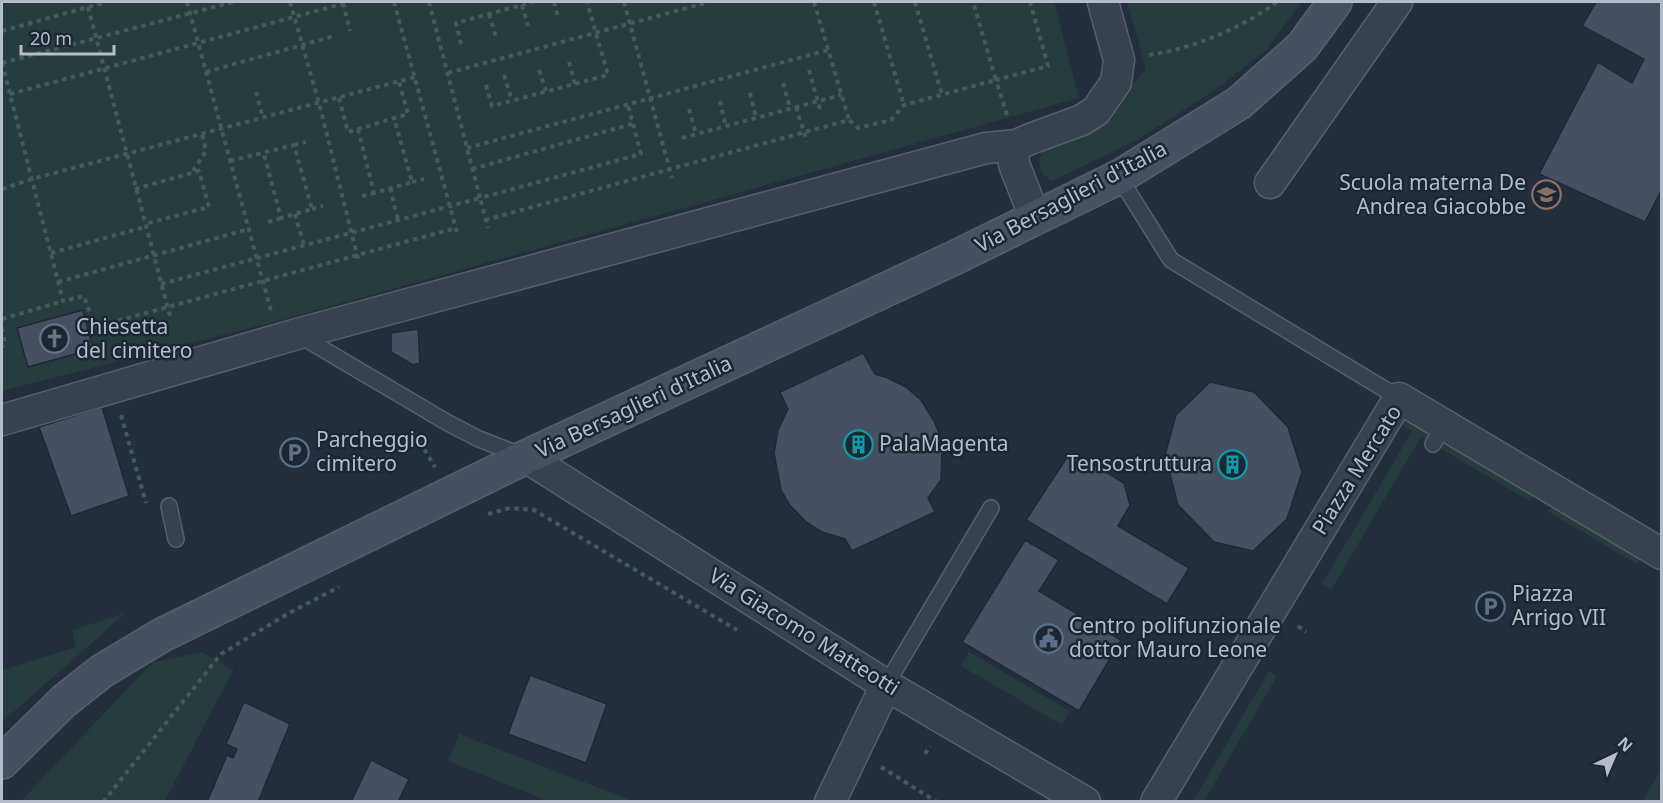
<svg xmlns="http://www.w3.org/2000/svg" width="1663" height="803" viewBox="0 0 1663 803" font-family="'Noto Sans',sans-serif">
	<rect width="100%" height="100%" fill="#242f3e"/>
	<path fill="#263c3f" d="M2,2H1054L1079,98L274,322L2,391Z
		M1127,2H1302L1266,50L1222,85L1139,139L1052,181C1037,172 1037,163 1043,147L1098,125L1146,69Z
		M1402,406L1433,425L1425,438L1421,437L1331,590L1322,584L1412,431L1394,420Z
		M1448,435L1538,488L1530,501L1440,448Z
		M1562,501L1645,551L1637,564L1547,511Z
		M126,613L2,722V670L76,647L72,630Z
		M202,652L233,670L165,801H21L152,663Z
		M969,652L1070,711L1062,725L961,666Z
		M1269,671L1277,676L1204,801H1193Z
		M459,734L633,801H548L448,761Z
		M1661,770V801H1643Z"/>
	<path fill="#455162" stroke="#1f2835" stroke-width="1.5" d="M1596,2H1662V189L1645,222L1539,174L1598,62L1632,83L1644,59L1582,26Z
		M83,310L93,349L28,367L17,328Z
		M418,329L420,363L413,365L391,352V333Z
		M863,353L875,374L888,378L906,387L921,400L934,421L940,435L942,453L941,480L928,498L935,512L852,551L845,539L822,532L806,522L789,504L781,490L774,453L778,430L788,409L780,392Z
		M1210,382L1254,392L1288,427L1302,472L1287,519L1253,551L1214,542L1178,505L1165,455L1176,415Z
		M102,407L129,496L71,516L39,427Z
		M1071,451L1124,483L1130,505L1118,526L1189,568L1167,604L1026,520Z
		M1025,540L1059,560L1039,591L1121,640L1079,711L962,642Z
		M530,675L607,704L586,763L508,734Z
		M244,702L290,724L258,802H207L227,755L233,758L237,749L226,744Z
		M371,760L409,779L398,802H351Z"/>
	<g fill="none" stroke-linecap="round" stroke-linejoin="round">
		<defs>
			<path id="lane" d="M1119,177L1171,260L1399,398
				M299,335L448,423L479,439L523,456
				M1433,444L1444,425
				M169,506L176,539
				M886,685L991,508"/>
			<path id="street" d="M1270,183L1397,2
				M1035,218L1014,164L1013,150L1017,145L1030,139L1082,120L1096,111L1116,82L1119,60L1103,2
				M2,420L297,334L986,148L1017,145
				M526,457L886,685L1085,802
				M830,802L886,685
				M1156,802L1399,398L1662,554"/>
			<path id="secondary" d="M2,762L64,701L102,671L162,635L526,457L954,258L1119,177L1239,103L1302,47L1335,2"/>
		</defs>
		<use href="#lane" stroke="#565f6c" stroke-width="18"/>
		<use href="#street" stroke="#565f6c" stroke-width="33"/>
		<use href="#secondary" stroke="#565f6c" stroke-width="36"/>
		<path stroke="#44595c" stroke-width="4" stroke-dasharray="4.5 4.5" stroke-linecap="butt" d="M187,2L271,311
			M290,2L319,103L359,263
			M394,2L458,236
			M429,2L480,198L641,154L628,105
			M554,2L558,17
			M624,2L672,178
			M814,2L849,120
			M874,2L904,105
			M915,2L942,95
			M343,3L350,31
			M522,5L528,26
			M88,7L170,316
			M489,14L496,37
			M2,31L106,2
			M461,44L456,23L533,2
			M1149,55C1194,48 1240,29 1277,2
			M569,62L575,84
			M2,63L63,301L84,296L95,327L456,228
			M2,63L233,2
			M539,70L546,91
			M809,70L821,113
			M206,72L334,36
			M448,73L709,2
			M504,75L512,101
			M783,83L790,108
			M486,85L492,106L608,75L587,2
			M256,92L263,118
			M750,93L756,118
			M10,94L349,2
			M339,98L348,132L408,114L399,82
			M720,101L726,127
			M796,107L807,142
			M689,109L696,134
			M1007,115L996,80L1048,66L1030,2
			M358,129L374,193L412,182L394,118
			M682,138L841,95
			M294,145L306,142
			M467,148L828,50
			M230,161L294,145L312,209L281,218L264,154
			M472,169L632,124
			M193,171L206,151L202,134
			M412,182L424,179
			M390,188L398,220
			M2,189L32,179L415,77
			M135,189L199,171L209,207L145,224
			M362,196L374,193
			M312,209L323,206
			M295,214L304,245
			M485,220L849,120L858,128L891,120L904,105L996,80L973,2
			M268,222L281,218
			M51,253L145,227
			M58,282L249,229
			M161,284L480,198L488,228
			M2,319L63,301
			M2,328L5,345L2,346
			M121,415L146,503
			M415,434L435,467
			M488,514L510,508L534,510L737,630
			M1298,626L1306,632
			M925,754L930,746
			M881,767L937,802
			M103,802L221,654L289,613L339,587"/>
		<use href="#lane" stroke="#38414e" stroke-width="15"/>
		<use href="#street" stroke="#38414e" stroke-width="30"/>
		<use href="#secondary" stroke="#465061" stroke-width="33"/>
	</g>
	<defs>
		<symbol id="school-ring" viewBox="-11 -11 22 22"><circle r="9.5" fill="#1d2633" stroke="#8d6e63" stroke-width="1.5"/><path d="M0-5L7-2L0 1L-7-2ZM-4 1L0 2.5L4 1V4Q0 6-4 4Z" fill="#8d6e63"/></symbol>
		<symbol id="church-ring" viewBox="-11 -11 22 22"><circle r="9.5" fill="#1d2633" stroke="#6b7280" stroke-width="1.5"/><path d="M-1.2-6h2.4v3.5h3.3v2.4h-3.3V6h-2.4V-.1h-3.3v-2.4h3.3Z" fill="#6b7280"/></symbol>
		<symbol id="building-ring" viewBox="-11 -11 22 22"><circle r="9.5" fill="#1d2633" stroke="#0f9aa8" stroke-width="1.5"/><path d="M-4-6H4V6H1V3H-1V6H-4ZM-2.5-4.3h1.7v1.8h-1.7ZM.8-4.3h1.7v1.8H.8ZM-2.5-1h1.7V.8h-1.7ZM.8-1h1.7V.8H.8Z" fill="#0f9aa8"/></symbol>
		<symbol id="parking-ring" viewBox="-11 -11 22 22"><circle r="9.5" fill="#1d2633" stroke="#5c6f8a" stroke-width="1.5"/><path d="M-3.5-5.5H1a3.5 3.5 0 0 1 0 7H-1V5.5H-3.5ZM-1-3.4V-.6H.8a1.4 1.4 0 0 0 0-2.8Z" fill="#5c6f8a"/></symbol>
		<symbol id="civic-ring" viewBox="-11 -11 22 22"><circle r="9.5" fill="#1d2633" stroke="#5c6f8a" stroke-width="1.5"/><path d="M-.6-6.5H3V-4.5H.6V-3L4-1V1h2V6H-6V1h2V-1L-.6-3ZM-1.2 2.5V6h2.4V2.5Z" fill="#5c6f8a"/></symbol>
	</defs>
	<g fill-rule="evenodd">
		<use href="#school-ring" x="1530" y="178" width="33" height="33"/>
		<use href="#church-ring" x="38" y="322" width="33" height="33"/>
		<use href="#building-ring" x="842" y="428" width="33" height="33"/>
		<use href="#parking-ring" x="278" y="436" width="33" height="33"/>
		<use href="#building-ring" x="1216" y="448" width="33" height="33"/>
		<use href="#parking-ring" x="1474" y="590" width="33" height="33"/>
		<use href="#civic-ring" x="1032" y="622" width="33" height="33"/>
	</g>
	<g text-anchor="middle" stroke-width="5" stroke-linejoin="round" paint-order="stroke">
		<g font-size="21" fill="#b4bcc9" stroke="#1d2633" text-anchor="start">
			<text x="1526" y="190" text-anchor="end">Scuola materna De<tspan x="1526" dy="24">Andrea Giacobbe</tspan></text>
			<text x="76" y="334">Chiesetta<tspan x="76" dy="24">del cimitero</tspan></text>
			<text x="316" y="447">Parcheggio<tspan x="316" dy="24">cimitero</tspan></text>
			<text x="879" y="451">PalaMagenta</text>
			<text x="1212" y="471" text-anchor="end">Tensostruttura</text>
			<text x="1512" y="601">Piazza<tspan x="1512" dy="24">Arrigo VII</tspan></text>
			<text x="1069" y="633">Centro polifunzionale<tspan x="1069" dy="24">dottor Mauro Leone</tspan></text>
		</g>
		<g font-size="21" fill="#b4bcc9" stroke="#1d2633">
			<text transform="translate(1071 197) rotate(-28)" y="7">Via Bersaglieri d'Italia</text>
			<text transform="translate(634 407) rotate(-25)" y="7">Via Bersaglieri d'Italia</text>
			<text transform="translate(1357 470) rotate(-58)" y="7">Piazza Mercato</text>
			<text transform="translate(804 632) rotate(32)" y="7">Via Giacomo Matteotti</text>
		</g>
	</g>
	<rect width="1663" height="803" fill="none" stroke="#b4bcc9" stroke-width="6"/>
	<g transform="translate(1615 755) rotate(44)" stroke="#1d2633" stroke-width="4.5" paint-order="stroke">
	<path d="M0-4.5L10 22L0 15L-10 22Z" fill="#b4bcc9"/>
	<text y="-9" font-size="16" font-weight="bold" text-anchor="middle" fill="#b4bcc9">N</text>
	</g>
	<path d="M21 45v9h93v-9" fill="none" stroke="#b4bcc9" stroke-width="3"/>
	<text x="30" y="45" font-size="18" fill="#b4bcc9" stroke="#1d2633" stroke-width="4.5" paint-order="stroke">20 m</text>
</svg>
